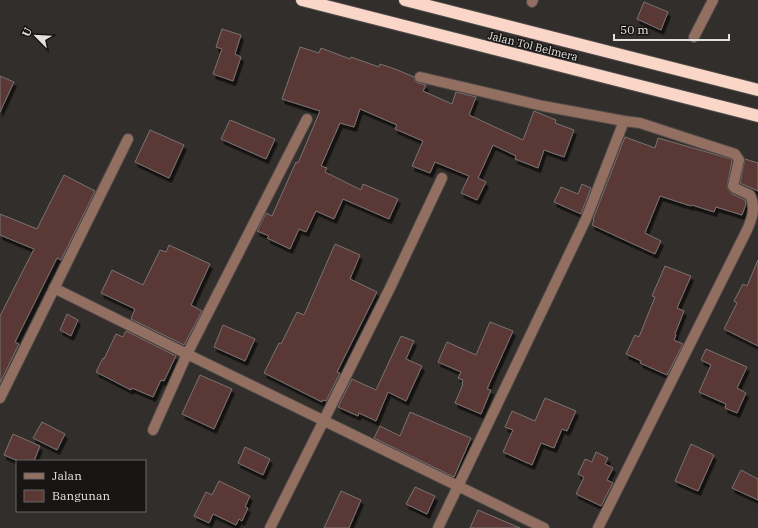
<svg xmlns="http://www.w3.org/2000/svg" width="758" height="528" viewBox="0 0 758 528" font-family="'IBM Plex Serif',serif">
	<defs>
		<filter id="shadow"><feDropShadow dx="2.5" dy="4.5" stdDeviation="0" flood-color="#0009"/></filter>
	</defs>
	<rect width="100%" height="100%" fill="#322e2b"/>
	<path fill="#5a3834" stroke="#797272" filter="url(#shadow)" d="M644,2L668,12L661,30L637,19Z
		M222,29L241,35L235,54L241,57L233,81L213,74L222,49L216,47Z
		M300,47L319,53L321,48L350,59L351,57L379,67L380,64L395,69L414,77L415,81L418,83L426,85L423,91L452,104L456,92L476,97L469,115L523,140L534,111L556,120L555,123L574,130L564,157L544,150L538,168L515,159L516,156L493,145L478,178L486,182L477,200L461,193L469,176L435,162L430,173L412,166L423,141L395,129L397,125L360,109L354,127L340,123L321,166L327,168L325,172L361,190L363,184L398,199L389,219L343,199L334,219L316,211L306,232L299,229L290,249L267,238L269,236L257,231L266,213L272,216L296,162L298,163L320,111L282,99Z
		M0,76L14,82L0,112Z
		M230,120L275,139L266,159L221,139Z
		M150,130L184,145L169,178L135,162Z
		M625,137L655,148L658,138L731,159L732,161L727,187L732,194L745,200L746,204L742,215L716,207L714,212L692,205L691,206L660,196L645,233L661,241L655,254L592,225L594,220L593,219Z
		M745,159L758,163V191L740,183Z
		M64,175L95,191L61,260L57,258L15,342L19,344L0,383V316L34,249L0,235V214L37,229Z
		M582,184L591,188L581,214L554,202L561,187L578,194Z
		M335,244L360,255L350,279L377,292L337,372L340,373L326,401L323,400L322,402L264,373L279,343L281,344L297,312L304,315Z
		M169,245L210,264L191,305L202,311L184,345L131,319L135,309L101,293L112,270L143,285L160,250L166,252Z
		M758,260V346L724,329L737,303L734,301L743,284L747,286Z
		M665,266L691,276L677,308L684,311L675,334L676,335L674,340L683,344L667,375L640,363L641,361L626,354L635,335L639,337L655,297L652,296Z
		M67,314L78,320L71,336L60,330Z
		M490,322L513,331L487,389L491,390L481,414L455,403L463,384H462L463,380L458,378L461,372L438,362L447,342L476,355Z
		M223,325L255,339L245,361L214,347Z
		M126,331L176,356L164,381L161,380L153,397L132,388L131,390L96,372L103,358L104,359L116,334L123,337Z
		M401,336L414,341L406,359L422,366L406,401L388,392L376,421L359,413L358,416L338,407L352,379L376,390Z
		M706,349L747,367L737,388L746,393L737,413L725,408L726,404L699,392L711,365L701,360Z
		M200,375L232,389L214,429L182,414Z
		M545,398L576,411L567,431L562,429L554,448L541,443L532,465L503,452L513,430L505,427L512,411L535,421Z
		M410,412L471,438L454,477L374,438L380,426L400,436Z
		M42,422L65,434L57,450L33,438Z
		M13,434L40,446L34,461H18L4,455Z
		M691,444L714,455L698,491L675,481Z
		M245,447L270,459L263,475L238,463Z
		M596,452L608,458L605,464L613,468L607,480L613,483L601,506L576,494L584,477L578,474L585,459L592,462Z
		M741,470L758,479V500L732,488Z
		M219,481L250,496L245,507L248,508L242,521L239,519L236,525L213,514L209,523L194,516L206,492L212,495Z
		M415,487L435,496L427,514L406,504Z
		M341,491L361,500L349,528H324Z
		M478,510L520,528H470Z"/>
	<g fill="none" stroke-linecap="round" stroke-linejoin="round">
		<defs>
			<path id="minor" d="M532,2L533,0
				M694,37L713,0
				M420,77L543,106L624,121L586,219L438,528
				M54,288L187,354L544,528
				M0,398L128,139
				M153,430L187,354L307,119
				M270,528L390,288L442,178
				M598,528L747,230C752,219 756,207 750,195L735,188L733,186L739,160L735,154L640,123L624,121"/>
			<path id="highway" d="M302,0L758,116
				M405,0L758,90"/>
		</defs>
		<use href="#minor" stroke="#4e4a48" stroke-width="12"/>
		<use href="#highway" stroke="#4e4a48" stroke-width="14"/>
		<use href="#minor" stroke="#926f60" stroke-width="10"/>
		<use href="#highway" stroke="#f9d6c7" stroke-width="12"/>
	</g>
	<g text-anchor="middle" stroke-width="3" stroke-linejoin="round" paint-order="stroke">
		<g font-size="11" fill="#e3e0de" stroke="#181615">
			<text transform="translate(533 46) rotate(14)" y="4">Jalan Tol Belmera</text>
		</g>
	</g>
	<rect x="16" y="460" width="130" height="52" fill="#181615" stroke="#696765"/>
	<rect x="24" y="473" width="20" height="6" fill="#926f60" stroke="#696765"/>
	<text x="52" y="480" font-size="12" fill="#e3e0de">Jalan</text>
	<rect x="24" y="490" width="20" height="12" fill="#5a3834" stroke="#696765"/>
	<text x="52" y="500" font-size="12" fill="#e3e0de">Bangunan</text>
	<g transform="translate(36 36) rotate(294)" stroke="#181615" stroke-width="3" paint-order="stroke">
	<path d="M0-3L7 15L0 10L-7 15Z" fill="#e3e0de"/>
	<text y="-6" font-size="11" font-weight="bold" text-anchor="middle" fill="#e3e0de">U</text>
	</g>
	<path d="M614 34v6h115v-6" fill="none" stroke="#e3e0de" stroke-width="2"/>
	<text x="620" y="34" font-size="12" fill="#e3e0de" stroke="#181615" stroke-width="3" paint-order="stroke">50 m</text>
</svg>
